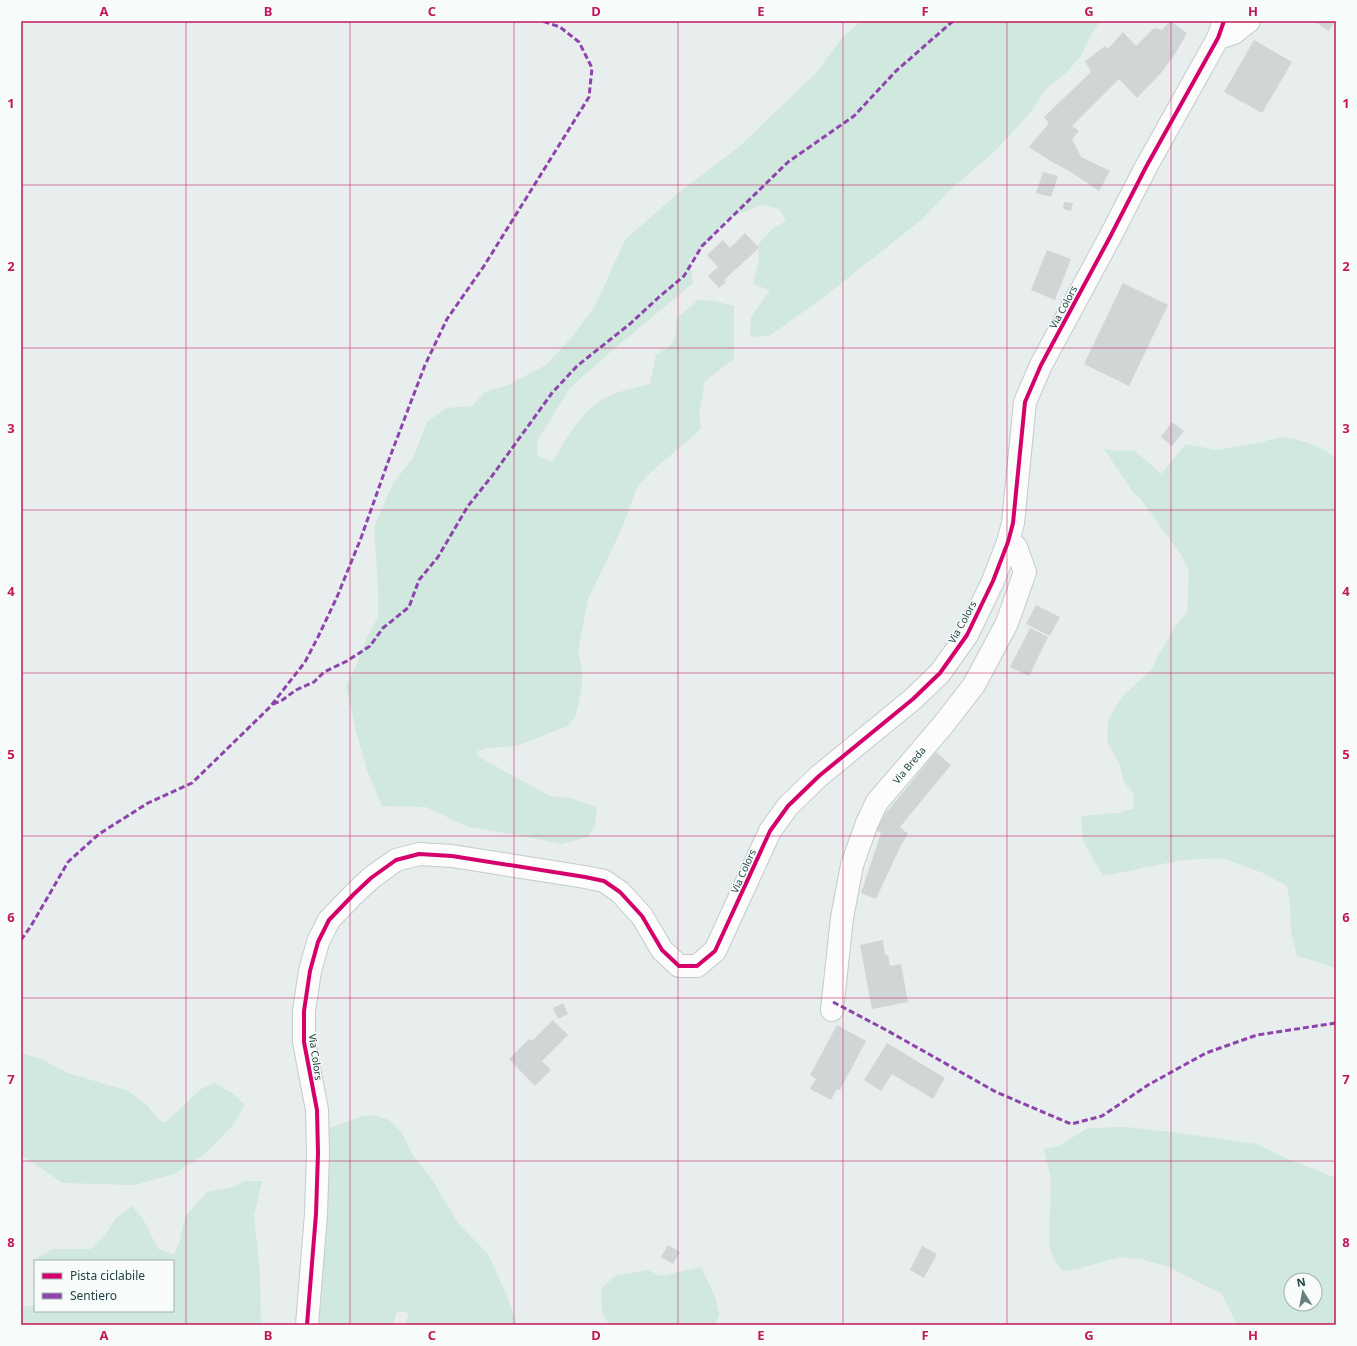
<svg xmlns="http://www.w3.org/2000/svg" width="1357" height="1346" viewBox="0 0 1357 1346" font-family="'Noto Sans',sans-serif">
	<rect width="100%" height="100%" fill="#e8eded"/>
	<path fill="#d0e8de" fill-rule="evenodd" d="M861,21H1100L1090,36L1081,56L1066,73L1045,90L1029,114L995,151L950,190L921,220L824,297L769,336L750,337L751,317L770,290L753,284L758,264L759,248L757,246L772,229L786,221L780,209L761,205L725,220L705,246L689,260L693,283L608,354L570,388L537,441L538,456L552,462C565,442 581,411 603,399C618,391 634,388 650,384L656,355C677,343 675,342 676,319L698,300L713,301L734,306V359L705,381L699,413L701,429L651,472L637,487L623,526L588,599L578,651L582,671V687L576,715L568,726L516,746L486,748L476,752L479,757L550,796L570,798L597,807L595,825L588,837L561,844L523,836L468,827L426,807L382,806L367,770L357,735L346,686L357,664L367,637L378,617V586L374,528L392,485L413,458L427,422L446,408L472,406L485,392L508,385L546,365L573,336L596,304L625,240L677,194L740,146L816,73L842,38Z
		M1280,437C1303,440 1317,444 1336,458V968L1297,956L1291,931L1290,906L1287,886L1263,873L1222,858L1182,860L1103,876L1083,841L1081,816L1117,813L1133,809L1134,794L1124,782L1119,763L1107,741L1108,720L1122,697L1153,668L1158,656L1175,627L1187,612L1189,571L1182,556L1139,497L1133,492L1104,449L1121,451L1134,450L1161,474L1186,444L1216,450L1262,442Z
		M21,1053L41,1059L68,1073L128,1091L147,1105L159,1120L165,1123L201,1089L215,1083L232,1093L245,1105L233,1125L205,1154L174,1174L135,1185L63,1183L21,1155Z
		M373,1115L389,1120L402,1133L412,1154L433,1181L458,1223L488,1254L507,1296L517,1325H405L409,1313L397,1311L393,1325H316L327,1129L360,1117Z
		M1126,1127L1171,1132L1257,1144L1281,1156L1336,1178V1325H1237L1222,1294L1169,1267L1140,1259L1120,1257L1081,1268L1063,1271L1053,1259L1049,1243L1051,1180L1044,1149L1059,1146L1088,1128ZM1291,1280H1315V1304H1291Z
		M245,1181H262L254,1216L260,1272L261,1325H21L22,1307L35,1305V1311H173V1261H35V1287L33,1283L35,1259L53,1249H91L105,1235L116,1218L132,1206L143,1219L158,1249L174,1254L180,1241L185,1217L207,1192L233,1187Z
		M701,1267L715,1297L719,1314L715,1325H609L602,1311L601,1289L615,1276L648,1270L660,1276Z"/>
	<path fill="#d0d6d5" d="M1170,21L1187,33L1175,54L1160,74L1137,98L1119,79L1072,126L1079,131L1072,139L1081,157L1110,171L1099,191L1071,172L1052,162L1029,147L1049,123L1044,117L1091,72L1085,61L1105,46L1108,49L1123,32L1136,46L1154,28L1162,30Z
		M1314,21H1335L1329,31Z
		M1254,40L1292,62L1262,113L1224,92Z
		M1043,172L1058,176L1051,197L1036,193Z
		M1064,202L1073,203L1071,211L1063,209Z
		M745,233L759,248L724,280L726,282L719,288L708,276L718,267L707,255L723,240L730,248Z
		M1047,250L1071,259L1055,300L1031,290Z
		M1123,283L1168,305L1129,386L1084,364Z
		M1172,422L1184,431L1172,446L1161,437Z
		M1036,605L1060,617L1050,636L1026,624Z
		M1030,628L1048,637L1029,676L1010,667Z
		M936,752L951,765L900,827L908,834L901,845L876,899L861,893L881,833L875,830L885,814Z
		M883,940L885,955H888L890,966L901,964L908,1002L872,1009L860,945Z
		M563,1003L568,1014L558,1019L553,1008Z
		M553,1020L568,1035L542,1061L551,1070L535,1086L509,1059L529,1039L532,1041Z
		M837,1025L866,1041L840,1090L837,1089L831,1100L810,1089L816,1079L810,1075Z
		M887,1043L945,1078L933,1099L892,1074L881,1091L864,1080Z
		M668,1245L680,1252L673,1264L661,1257Z
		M922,1246L937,1254L924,1278L910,1270Z"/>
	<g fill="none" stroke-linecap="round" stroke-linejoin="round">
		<defs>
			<path id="street" d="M1218,38L1234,33L1249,21
				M832,1010L842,918L852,865L867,823L877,802L943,725L974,685L1007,623L1025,572L1016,547L1008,542"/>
			<path id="secondary" d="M307,1325L316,1214L318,1153L317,1110L304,1042V1011L310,971L318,942L329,920L353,895L371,878L396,860L419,854L452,856L585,877L604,881L620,892L642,916L662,950L679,966H697L715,951L770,831L788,806L819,776L913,699L940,673L967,635L993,581L1008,542L1013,523L1025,402L1041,365L1110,237L1146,167L1218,38L1224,21"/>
		</defs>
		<use href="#street" stroke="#c4caca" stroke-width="24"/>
		<use href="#secondary" stroke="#c3cbcb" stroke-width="24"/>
		<use href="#street" stroke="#fcfcfc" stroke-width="22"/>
		<use href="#secondary" stroke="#fcfcfc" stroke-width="22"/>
		<path stroke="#8e44ad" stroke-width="3" stroke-dasharray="6 3" stroke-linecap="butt" d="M273,704L281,701L296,690L314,682L324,672L347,661L370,646L383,628L409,607L419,580L438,557L468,506L492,476L552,393L577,366L631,323L659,297L684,276L702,246L788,162L854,116L896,71L953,21
			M21,940L31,926L68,862L99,834L148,803L192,783L270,707L305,662L318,637L337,597L361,538L388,462L425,365L447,319L484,266L589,97L592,68L579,42L560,27L542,21
			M833,1002L888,1031L996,1092L1071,1124L1102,1116L1148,1085L1206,1053L1257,1035L1336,1023"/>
		<defs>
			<path id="cycleway" d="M307,1325L316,1214L318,1153L317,1110L304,1042V1011L310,971L318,942L329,920L353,895L371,878L396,860L419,854L452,856L585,877L604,881L620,892L642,916L662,950L679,966H697L715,951L770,831L788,806L819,776L913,699L940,673L967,635L993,581L1008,542L1013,523L1025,402L1041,365L1110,237L1146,167L1218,38L1224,21"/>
		</defs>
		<use href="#cycleway" stroke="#f7fbfa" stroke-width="6"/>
		<use href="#cycleway" stroke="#d6006c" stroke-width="4"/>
	</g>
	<path fill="none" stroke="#c2185b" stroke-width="1" stroke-opacity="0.55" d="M186,21V1325M350,21V1325M514,21V1325M678,21V1325M843,21V1325M1007,21V1325M1171,21V1325M21,185H1336M21,348H1336M21,510H1336M21,673H1336M21,836H1336M21,998H1336M21,1161H1336"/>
	<g text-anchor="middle" stroke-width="3" stroke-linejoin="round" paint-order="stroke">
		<g font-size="10" fill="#214544" stroke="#f7fbfa">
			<text transform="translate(1063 307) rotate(-62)" y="4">Via Colors</text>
			<text transform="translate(962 622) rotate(-61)" y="4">Via Colors</text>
			<text transform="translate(909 765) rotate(-50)" y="4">Via Breda</text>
			<text transform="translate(743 871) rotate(-66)" y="4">Via Colors</text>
			<text transform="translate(316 1057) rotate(82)" y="4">Via Colors</text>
		</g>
	</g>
	<rect width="1357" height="1346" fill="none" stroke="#f7fbfa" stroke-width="44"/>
	<rect x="34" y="1260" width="140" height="52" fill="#f7fbfa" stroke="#a1b2b1"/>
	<rect x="42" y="1273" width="20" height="6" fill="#d6006c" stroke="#a1b2b1"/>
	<text x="70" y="1280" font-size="12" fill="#214544">Pista ciclabile</text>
	<rect x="42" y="1293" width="20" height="6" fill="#8e44ad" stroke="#a1b2b1"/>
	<text x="70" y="1300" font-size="12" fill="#214544">Sentiero</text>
	<g transform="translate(1303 1292) rotate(349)"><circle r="19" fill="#f7fbfa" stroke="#a1b2b1"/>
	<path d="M0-3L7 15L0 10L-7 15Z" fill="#67807f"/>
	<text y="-6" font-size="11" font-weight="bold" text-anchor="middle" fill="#214544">N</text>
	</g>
	<rect x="22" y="22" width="1313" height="1302" fill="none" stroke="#c2185b" stroke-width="1.5"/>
	<g font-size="13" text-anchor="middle" font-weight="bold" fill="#c2185b">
		<text x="104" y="16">A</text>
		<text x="268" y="16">B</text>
		<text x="432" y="16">C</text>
		<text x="596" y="16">D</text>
		<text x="761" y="16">E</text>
		<text x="925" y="16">F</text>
		<text x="1089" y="16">G</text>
		<text x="1253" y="16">H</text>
		<text x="11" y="108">1</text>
		<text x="1346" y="108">1</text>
		<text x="11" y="271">2</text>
		<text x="1346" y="271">2</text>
		<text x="11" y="433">3</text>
		<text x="1346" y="433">3</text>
		<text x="11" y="596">4</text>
		<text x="1346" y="596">4</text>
		<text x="11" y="759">5</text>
		<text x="1346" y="759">5</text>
		<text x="11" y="922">6</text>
		<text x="1346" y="922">6</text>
		<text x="11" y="1084">7</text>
		<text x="1346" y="1084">7</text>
		<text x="11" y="1247">8</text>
		<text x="1346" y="1247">8</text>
		<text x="104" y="1340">A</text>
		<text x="268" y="1340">B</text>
		<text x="432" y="1340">C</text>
		<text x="596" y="1340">D</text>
		<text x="761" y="1340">E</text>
		<text x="925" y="1340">F</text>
		<text x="1089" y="1340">G</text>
		<text x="1253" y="1340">H</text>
	</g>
</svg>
